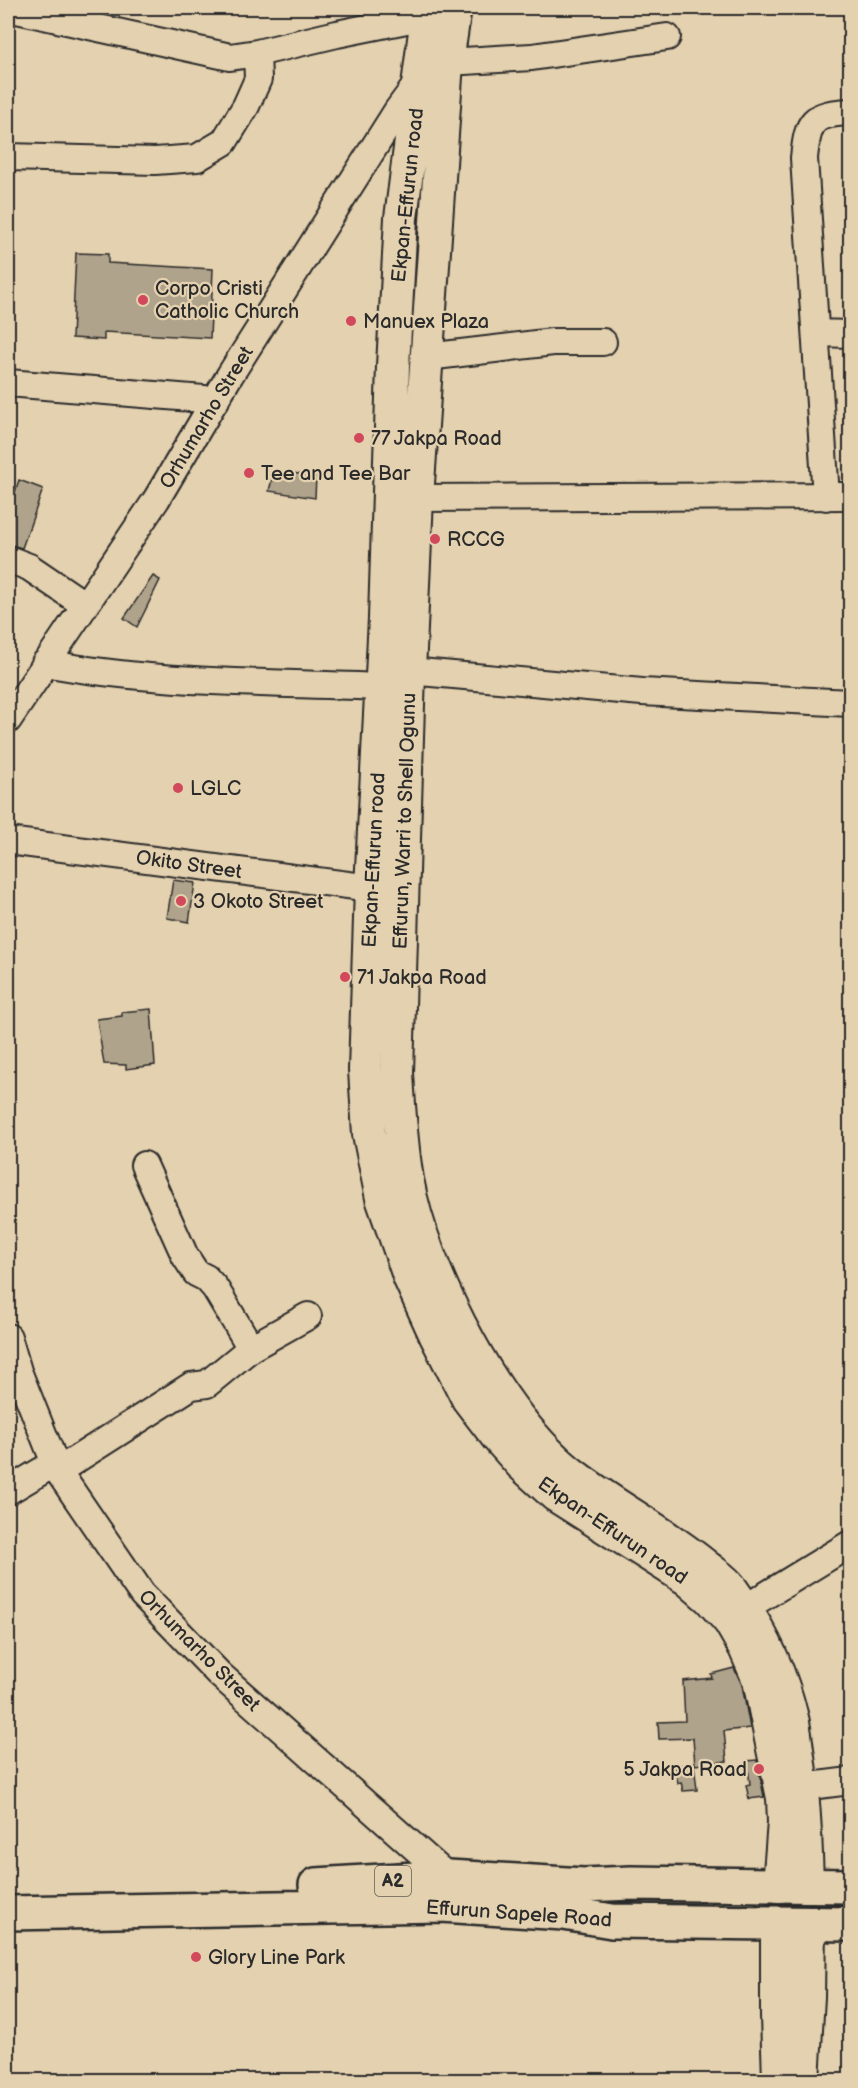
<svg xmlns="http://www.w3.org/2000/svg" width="858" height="2088" viewBox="0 0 858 2088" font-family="'Balsamiq Sans',sans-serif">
	<rect width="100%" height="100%" fill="#e4d1af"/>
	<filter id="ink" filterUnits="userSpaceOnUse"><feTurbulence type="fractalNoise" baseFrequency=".0167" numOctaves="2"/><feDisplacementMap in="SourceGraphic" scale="12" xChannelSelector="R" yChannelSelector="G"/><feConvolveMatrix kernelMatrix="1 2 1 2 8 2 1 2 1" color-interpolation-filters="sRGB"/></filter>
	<g filter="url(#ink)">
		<path fill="#b0a38b" stroke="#2b2b2b" stroke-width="1.5" d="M76,253L108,254V263L213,269L210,338L104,332V340L72,338Z
			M274,471L316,476L315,498L269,491Z
			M19,480L43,489L22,548L8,544V513Z
			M153,576L160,580L137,627L124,618Z
			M173,880L195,883L189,922L167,918Z
			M151,1009L155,1065L126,1069V1065L104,1064L97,1019L122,1016V1012Z
			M734,1668L742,1685L750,1728L724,1731L727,1761L695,1765L693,1738L659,1739L658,1722L685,1721L683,1681L712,1678L711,1674Z
			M757,1760L764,1797L749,1799L746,1785L750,1784L747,1761Z
			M694,1764L697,1790L683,1791L681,1782L678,1783L675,1766Z"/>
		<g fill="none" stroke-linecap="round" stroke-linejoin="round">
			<defs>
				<path id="minor" d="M8,8L230,57L257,53L337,34L426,16
					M447,62L532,57L667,37
					M8,157L155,161L197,158L224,142L246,106L258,79L257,53
					M816,333L850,334
					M427,357L553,342H603
					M8,383L216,400
					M826,497L804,158C808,120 812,114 850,112
					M417,498L850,496
					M8,559L29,567L85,605
					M45,663C155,684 270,682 381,687
					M409,671L642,692L850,703
					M8,720L156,500L230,375L397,111L419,81
					M8,841L371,888
					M144,1165L185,1256L196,1273L206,1278L215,1288L251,1348
					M8,1337L18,1371L58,1471L142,1594L219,1674L448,1877
					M58,1471L191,1386L207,1384L251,1348L308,1316
					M8,1491L55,1463
					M745,1608L850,1544
					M802,1787L850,1781"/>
				<path id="major" d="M428,8L401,218L393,366L385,618L371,888L365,1070L369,1134L382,1198L410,1279L435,1334L468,1399L498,1438L522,1465L555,1495L687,1579L710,1599L730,1622L745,1648L759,1680L783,1798L784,1822L779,1886
					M455,8L447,62L417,498L409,671L397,1073C399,1109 401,1144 407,1179C423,1271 499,1419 575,1476C616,1507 662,1531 702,1563C711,1571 724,1578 731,1588C759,1626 781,1672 792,1718C795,1730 796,1744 798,1756C804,1799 806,1842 807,1886
					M777,1924V2016L779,2080
					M803,2080L808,1997L809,1925"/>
				<path id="highway" d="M316,1885L448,1877L584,1885L631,1883L850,1886
					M8,1913L442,1905L564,1913L612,1921L850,1924"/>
			</defs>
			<use href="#minor" stroke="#2b2b2b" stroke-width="30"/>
			<use href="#major" stroke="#2b2b2b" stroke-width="36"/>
			<use href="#highway" stroke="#2b2b2b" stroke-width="38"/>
			<use href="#minor" stroke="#e4d1af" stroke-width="26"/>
			<use href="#major" stroke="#e4d1af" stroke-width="32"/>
			<use href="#highway" stroke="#e4d1af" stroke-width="33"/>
		</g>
	</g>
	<g fill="#d1495b" stroke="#e4d1af" stroke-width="2">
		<circle cx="143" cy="300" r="6"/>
		<circle cx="351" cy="321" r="6"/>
		<circle cx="359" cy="438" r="6"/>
		<circle cx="249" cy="473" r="6"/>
		<circle cx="435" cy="539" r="6"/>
		<circle cx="178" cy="788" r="6"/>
		<circle cx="181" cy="901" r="6"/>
		<circle cx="345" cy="977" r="6"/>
		<circle cx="759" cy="1769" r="6"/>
		<circle cx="196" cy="1957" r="6"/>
	</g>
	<g text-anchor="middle" stroke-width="4.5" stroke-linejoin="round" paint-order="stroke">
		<rect fill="#e4d1af" stroke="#625d53" stroke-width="1.5" x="375" y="1866" width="36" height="30" rx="4.5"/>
		<g font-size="18" font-weight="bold" fill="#2b2b2b">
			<text x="393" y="1887">A2</text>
		</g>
		<g font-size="20" fill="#2b2b2b" stroke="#e4d1af">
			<text transform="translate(407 195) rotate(-84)" y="7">Ekpan-Effurun road</text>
			<text transform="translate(206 417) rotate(-59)" y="7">Orhumarho Street</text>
			<text transform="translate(404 821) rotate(-88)" y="7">Effurun, Warri to Shell Ogunu</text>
			<text transform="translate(373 860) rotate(-87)" y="7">Ekpan-Effurun road</text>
			<text transform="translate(189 864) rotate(8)" y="7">Okito Street</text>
			<text transform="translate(613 1530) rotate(34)" y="7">Ekpan-Effurun road</text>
			<text transform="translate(200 1650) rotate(45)" y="7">Orhumarho Street</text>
			<text transform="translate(519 1913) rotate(4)" y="7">Effurun Sapele Road</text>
		</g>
		<g font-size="20" fill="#2b2b2b" stroke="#e4d1af" text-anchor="start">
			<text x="155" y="295">Corpo Cristi<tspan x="155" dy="23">Catholic Church</tspan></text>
			<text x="363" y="328">Manuex Plaza</text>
			<text x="371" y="445">77 Jakpa Road</text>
			<text x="261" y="480">Tee and Tee Bar</text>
			<text x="447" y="546">RCCG</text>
			<text x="190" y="795">LGLC</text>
			<text x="193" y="908">3 Okoto Street</text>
			<text x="357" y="984">71 Jakpa Road</text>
			<text x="747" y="1776" text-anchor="end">5 Jakpa Road</text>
			<text x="208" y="1964">Glory Line Park</text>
		</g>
	</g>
	<rect width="858" height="2088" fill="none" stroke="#e4d1af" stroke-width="30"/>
	<rect x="15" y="15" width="828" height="2058" fill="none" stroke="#2b2b2b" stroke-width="2" filter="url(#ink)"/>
</svg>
